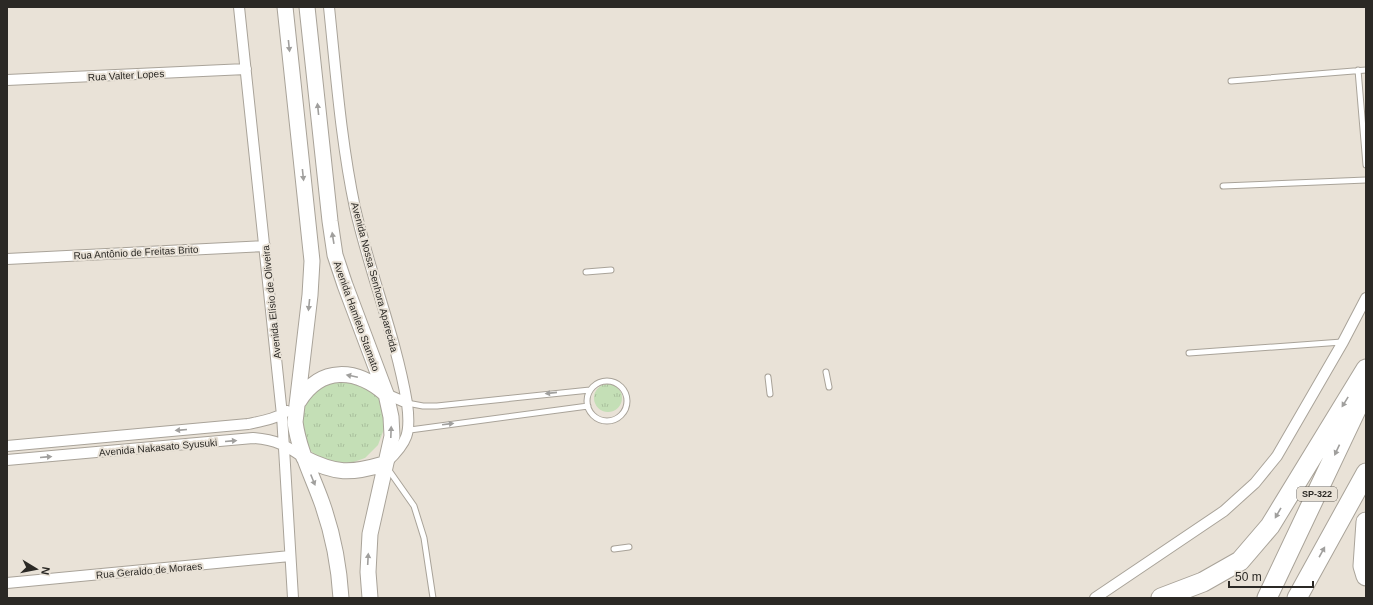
<svg xmlns="http://www.w3.org/2000/svg" width="1373" height="605" viewBox="0 0 1373 605" font-family="Helvetica,sans-serif">
	<defs>
		<pattern id="grass-tufts" width="24" height="20" patternUnits="userSpaceOnUse"><rect width="24" height="20" fill="#c4dfb6"/><path d="M3 7l-1-3M5 7V3M7 7l1-3M15 17l-1-3M17 17v-4M19 17l1-3" fill="none" stroke="#a9bf9c"/></pattern>
	</defs>
	<rect width="100%" height="100%" fill="#e9e2d7"/>
	<path fill="url(#grass-tufts)" d="M335,378L359,381L378,397L384,411V429L378,445L365,458L348,464L331,463L315,455L309,449L299,416L308,394Z
		M594 398a14 14 0 1 1 28 0a14 14 0 1 1-28 0Z"/>
	<g fill="none" stroke-linecap="round" stroke-linejoin="round">
		<defs>
			<path id="service" d="M1358,70L1366,165
				M1231,81L1366,70
				M1223,186L1366,180
				M586,272L611,270
				M1189,353L1342,342
				M826,372L829,387
				M768,377L770,394
				M587 401a20 20 0 1 1 40 0a20 20 0 1 1-40 0Z
				M407,403L423,406H437L590,390
				M410,430L588,406
				M388,469L414,506L424,538L433,598
				M614,549L629,547"/>
			<path id="minor" d="M239,7L282,415L293,598
				M329,7C336,74 341,142 355,208C370,274 396,337 407,403
				M7,80L246,69
				M7,259L265,246
				M386,394L407,403C411,433 408,442 386,463
				M7,446L248,424C262,421 276,419 287,411
				M7,460L253,438C276,440 286,445 304,458
				M7,583L290,556
				M1095,598L1224,511L1255,483L1277,456L1343,342L1366,298"/>
			<path id="secondary" d="M285,7L312,261L310,295L295,422C299,451 312,475 322,503C333,534 339,565 341,598
				M307,7L330,221L335,255L345,285L386,394L391,417L392,436L370,534L368,572L370,598
				M299,401C321,366 356,368 386,394
				M304,458C336,474 350,474 384,464"/>
			<path id="motorway" d="M1366,522L1363,566L1366,576
				M1161,598L1203,582L1240,561L1270,526L1366,369
				M1267,598L1366,389
				M1297,598L1366,473"/>
		</defs>
		<use href="#service" stroke="#a9a399" stroke-width="7"/>
		<use href="#minor" stroke="#a9a399" stroke-width="12"/>
		<use href="#secondary" stroke="#a9a399" stroke-width="17"/>
		<use href="#motorway" stroke="#a9a399" stroke-width="21"/>
		<use href="#service" stroke="#fff" stroke-width="5"/>
		<use href="#minor" stroke="#fff" stroke-width="10"/>
		<use href="#secondary" stroke="#fff" stroke-width="15"/>
		<use href="#motorway" stroke="#fff" stroke-width="19"/>
	</g>
	<defs><path id="oneway-solid" d="M-6-.8H1V-3.2L6.5 0L1 3.2V.8H-6Z"/></defs>
	<g fill="#a09f9d">
		<use href="#oneway-solid" transform="translate(289 46) rotate(84)"/>
		<use href="#oneway-solid" transform="translate(318 109) rotate(-96)"/>
		<use href="#oneway-solid" transform="translate(303 175) rotate(84)"/>
		<use href="#oneway-solid" transform="translate(333 238) rotate(-99)"/>
		<use href="#oneway-solid" transform="translate(309 305) rotate(96)"/>
		<use href="#oneway-solid" transform="translate(352 376) rotate(-168)"/>
		<use href="#oneway-solid" transform="translate(551 393) rotate(174)"/>
		<use href="#oneway-solid" transform="translate(1345 402) rotate(122)"/>
		<use href="#oneway-solid" transform="translate(448 424) rotate(-7)"/>
		<use href="#oneway-solid" transform="translate(181 430) rotate(175)"/>
		<use href="#oneway-solid" transform="translate(391 432) rotate(-88)"/>
		<use href="#oneway-solid" transform="translate(231 441) rotate(-5)"/>
		<use href="#oneway-solid" transform="translate(1337 450) rotate(115)"/>
		<use href="#oneway-solid" transform="translate(46 457) rotate(-5)"/>
		<use href="#oneway-solid" transform="translate(313 480) rotate(68)"/>
		<use href="#oneway-solid" transform="translate(1278 513) rotate(120)"/>
		<use href="#oneway-solid" transform="translate(1322 552) rotate(-61)"/>
		<use href="#oneway-solid" transform="translate(368 559) rotate(-87)"/>
	</g>
	<g text-anchor="middle" stroke-width="4" stroke-linejoin="round" paint-order="stroke">
		<rect fill="#e9e2d7" stroke="#64605a" stroke-width="1" x="1297" y="487" width="40" height="14" rx="3"/>
		<g font-size="9" font-weight="bold" fill="#2b2925">
			<text x="1317" y="497">SP-322</text>
		</g>
		<g font-size="10" fill="#2b2925" stroke="#e9e2d7">
			<text transform="translate(126 75) rotate(-3)" y="4">Rua Valter Lopes</text>
			<text transform="translate(136 252) rotate(-3)" y="4">Rua Antônio de Freitas Brito</text>
			<text transform="translate(375 277) rotate(75)" y="4">Avenida Nossa Senhora Aparecida</text>
			<text transform="translate(271 302) rotate(-96)" y="4">Avenida Elísio de Oliveira</text>
			<text transform="translate(357 316) rotate(70)" y="4">Avenida Hamleto Stamato</text>
			<text transform="translate(158 447) rotate(-5)" y="4">Avenida Nakasato Syusuki</text>
			<text transform="translate(149 570) rotate(-5)" y="4">Rua Geraldo de Moraes</text>
		</g>
	</g>
	<rect width="1373" height="605" fill="none" stroke="#2b2925" stroke-width="16"/>
	<g transform="translate(36 569) rotate(100)" stroke="#e9e2d7" stroke-width="3" paint-order="stroke">
	<path d="M0-3L7 15L0 10L-7 15Z" fill="#2b2925"/>
	<text y="-6" font-size="11" font-weight="bold" text-anchor="middle" fill="#2b2925">N</text>
	</g>
	<path d="M1229 581v6h84v-6" fill="none" stroke="#2b2925" stroke-width="2"/>
	<text x="1235" y="581" font-size="12" fill="#2b2925" stroke="#e9e2d7" stroke-width="3" paint-order="stroke">50 m</text>
</svg>
